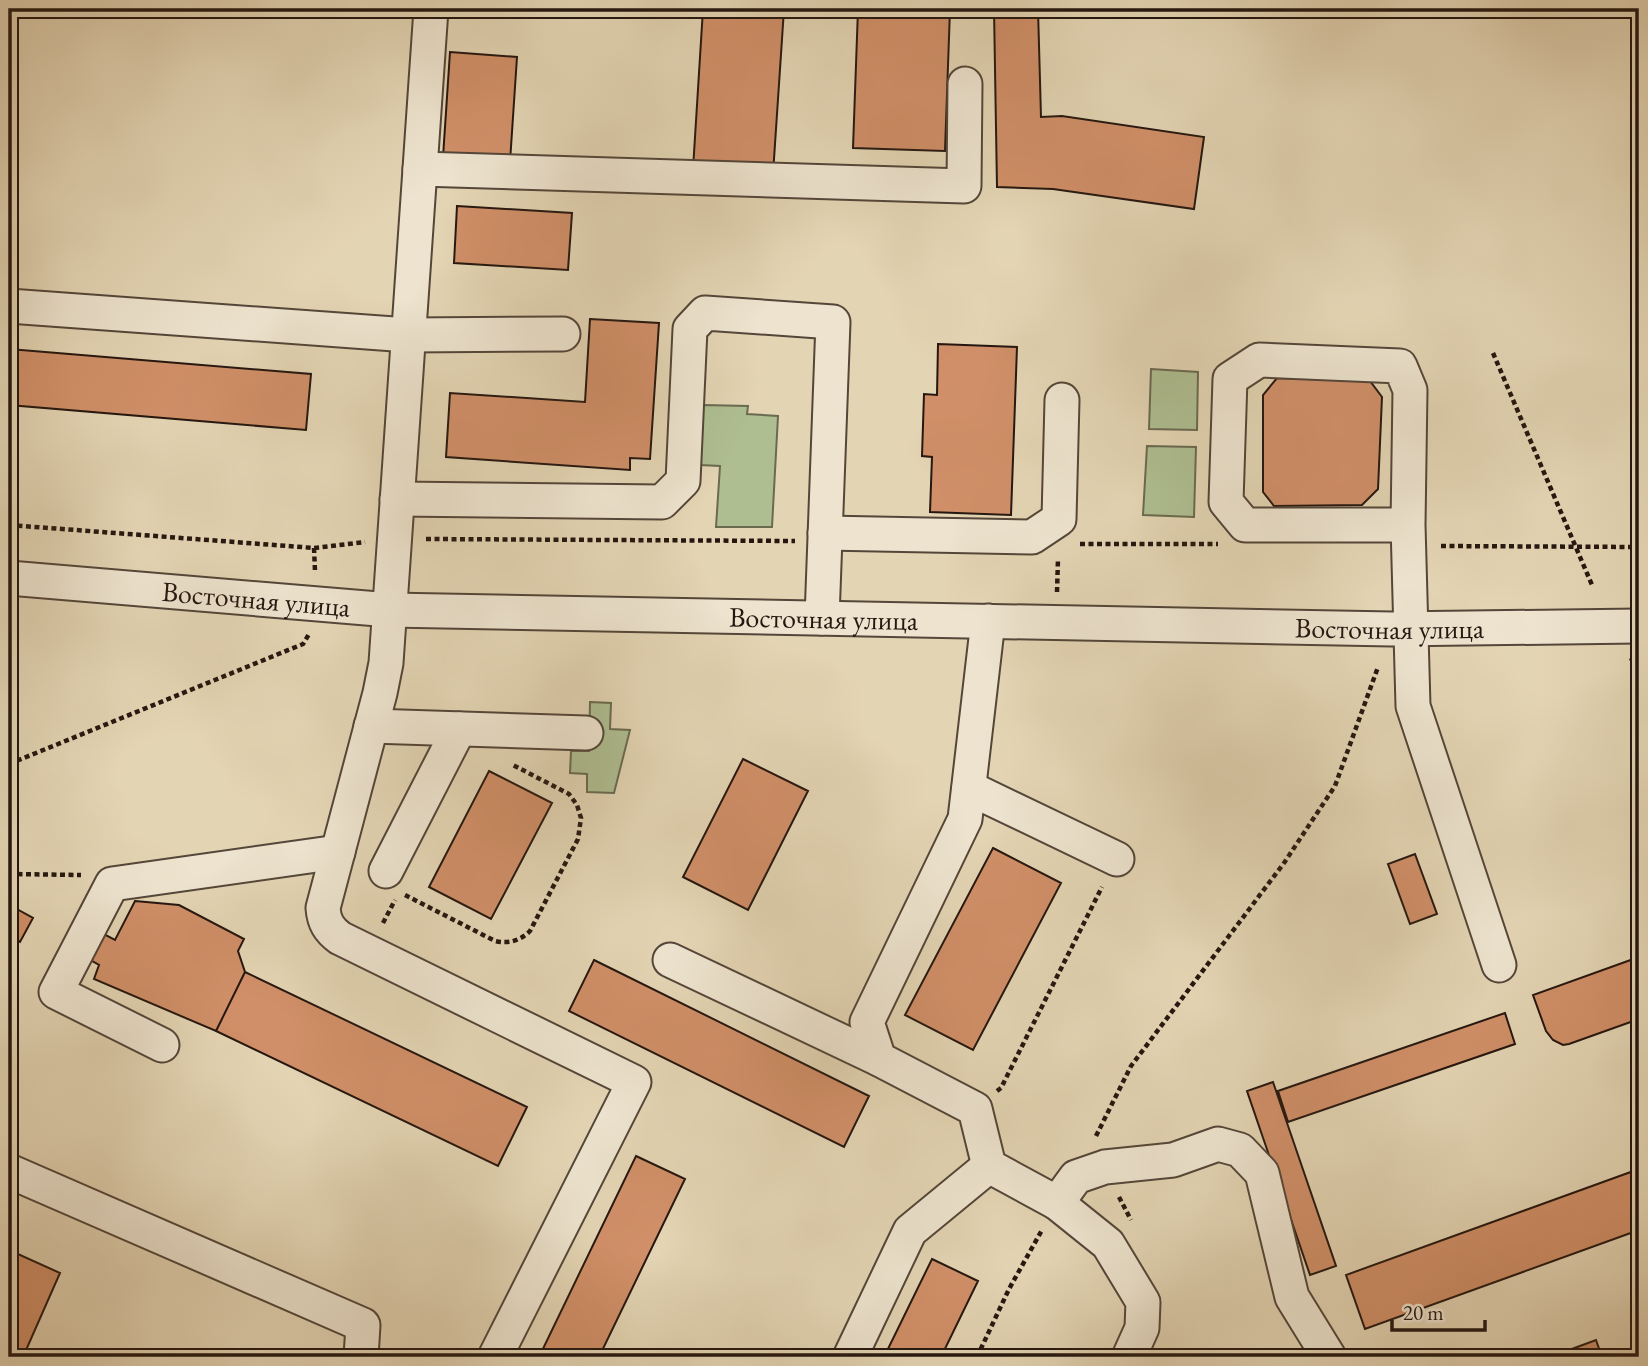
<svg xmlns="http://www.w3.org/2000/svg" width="1648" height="1366" viewBox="0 0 1648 1366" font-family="'EB Garamond',serif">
	<rect width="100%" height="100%" fill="#e3d4b3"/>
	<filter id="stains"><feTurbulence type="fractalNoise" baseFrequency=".00286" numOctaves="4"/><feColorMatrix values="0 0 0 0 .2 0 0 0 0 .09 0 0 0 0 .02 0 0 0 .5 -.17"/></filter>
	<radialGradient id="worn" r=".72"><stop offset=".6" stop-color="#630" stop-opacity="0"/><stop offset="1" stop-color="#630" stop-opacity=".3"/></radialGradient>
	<path fill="#aebe91" stroke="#6a6a50" stroke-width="2" d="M1151,369L1198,372L1197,430L1149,429Z
		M703,405L748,406L747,414L778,416L772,527H716L720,466L700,465Z
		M1147,446L1196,447L1194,517L1143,515Z
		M590,702L611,703L610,729L630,730L614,793L587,792V774L570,773L571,751H589Z"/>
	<path fill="#d08f68" stroke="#251710" stroke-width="2" d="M703,9H784L773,174L693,169Z
		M858,9H950L945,151L853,148Z
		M994,9H1038L1041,117L1062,116L1204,137L1194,209L1053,189L997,187Z
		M450,52L517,57L510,162L443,157Z
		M457,206L572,213L568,270L454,263Z
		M590,319L659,323L650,459L630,458V470L446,457L450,393L585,402Z
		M938,344L1017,347L1011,515L930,512L932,457L922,456L924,394L937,395Z
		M9,349L311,374L306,430L9,405Z
		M1277,378L1370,381L1382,397L1378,489L1362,505L1274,506L1263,492V395Z
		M743,759L808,791L748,910L683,877Z
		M489,771L552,803L491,919L429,887Z
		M993,848L1061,883L973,1050L905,1015Z
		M1415,854L1437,914L1410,924L1388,864Z
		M135,901L179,905L244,939L238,951L245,972L216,1031L94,979L99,965L87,958L100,932L115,940Z
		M15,908L33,918L20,942L9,936V919Z
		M1639,957V1019L1569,1044L1563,1045L1553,1040L1546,1031L1533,995Z
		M594,960L869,1096L844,1147L569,1011Z
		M245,972L527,1107L498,1166L216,1031Z
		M1505,1013L1515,1044L1288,1122L1278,1091Z
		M1273,1082L1336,1266L1310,1275L1247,1091Z
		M636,1156L685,1179L599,1357H539Z
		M1639,1169V1230L1365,1329L1346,1275Z
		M9,1250L60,1273L23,1357H9Z
		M932,1259L978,1281L941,1357H884Z
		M1596,1340L1602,1357H1550Z"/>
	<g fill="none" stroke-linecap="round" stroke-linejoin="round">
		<defs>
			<g id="minor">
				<path d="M431,9L386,663L380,693L323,908C324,922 329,930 340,938L634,1082L495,1357"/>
				<path d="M420,169L964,186L965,84"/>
				<path d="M9,306L408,335L563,334"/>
				<path d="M397,499L662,502L683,481L690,329L705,313L833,322L822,618"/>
				<path d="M1408,525H1245L1226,502L1230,379L1259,360L1400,366L1410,390L1408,525L1413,706L1499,965"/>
				<path d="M825,533L1032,537L1059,519L1062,400"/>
				<path id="s1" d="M9,578L390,610L1392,629L1639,626"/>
				<path d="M988,621L965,819L867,1022L879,1059L975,1109L989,1166L1057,1203L1108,1244L1143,1302L1142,1328L1129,1357"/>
				<path d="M371,726L586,733"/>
				<path d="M969,788L1117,859"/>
				<path d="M386,871L459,729"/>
				<path d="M670,960L879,1059"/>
				<path d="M162,1045L56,992L112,884L338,852"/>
				<path d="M9,1171L363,1325L361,1357"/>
				<path d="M1057,1203L1076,1177L1105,1167L1173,1160L1218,1144L1240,1150L1262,1173L1292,1297L1329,1357"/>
				<path d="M850,1357L910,1231L989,1166"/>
			</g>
		</defs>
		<use href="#minor" stroke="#544639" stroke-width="37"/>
		<path stroke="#251710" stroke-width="4.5" stroke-dasharray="5 3.5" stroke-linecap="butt" d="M1493,353L1592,585
			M9,525L314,548L365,542
			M426,539L795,541
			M1080,544H1218
			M1441,546L1639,547
			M314,548L315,571
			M1057,592L1058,559
			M1631,658L1639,674
			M9,764L303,644L309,634
			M9,874L81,875
			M405,895L495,941C508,944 520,941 530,931L578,839L581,818L577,805L569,794L513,765
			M383,923L395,900
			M997,1091L1001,1088L1102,887
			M1096,1136L1131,1066L1284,863L1335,786L1378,667
			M1119,1197L1131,1220
			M977,1357L1009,1289L1042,1230"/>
		<use href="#minor" stroke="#ede3ce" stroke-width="33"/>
	</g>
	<g text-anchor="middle" stroke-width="7" stroke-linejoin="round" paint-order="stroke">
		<g font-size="28" fill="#251710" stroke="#ede3ce">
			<text dy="10" stroke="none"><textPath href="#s1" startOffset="248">Восточная улица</textPath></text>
			<text dy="10" stroke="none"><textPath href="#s1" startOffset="816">Восточная улица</textPath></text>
			<text dy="10" stroke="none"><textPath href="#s1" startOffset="1382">Восточная улица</textPath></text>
		</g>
	</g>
	<rect width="1648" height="1366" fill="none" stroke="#e3d4b3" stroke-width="35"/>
	<rect x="10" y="10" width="1627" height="1345" fill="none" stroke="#251710" stroke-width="3.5"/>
	<rect x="18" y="18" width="1613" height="1331" fill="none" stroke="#251710" stroke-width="2"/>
	<path d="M1392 1320v10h93v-10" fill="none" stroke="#251710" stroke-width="3.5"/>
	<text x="1403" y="1320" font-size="21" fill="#251710" stroke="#ede3ce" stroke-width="5" paint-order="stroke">20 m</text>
	<rect width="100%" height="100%" filter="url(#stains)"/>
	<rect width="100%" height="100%" fill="url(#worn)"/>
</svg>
